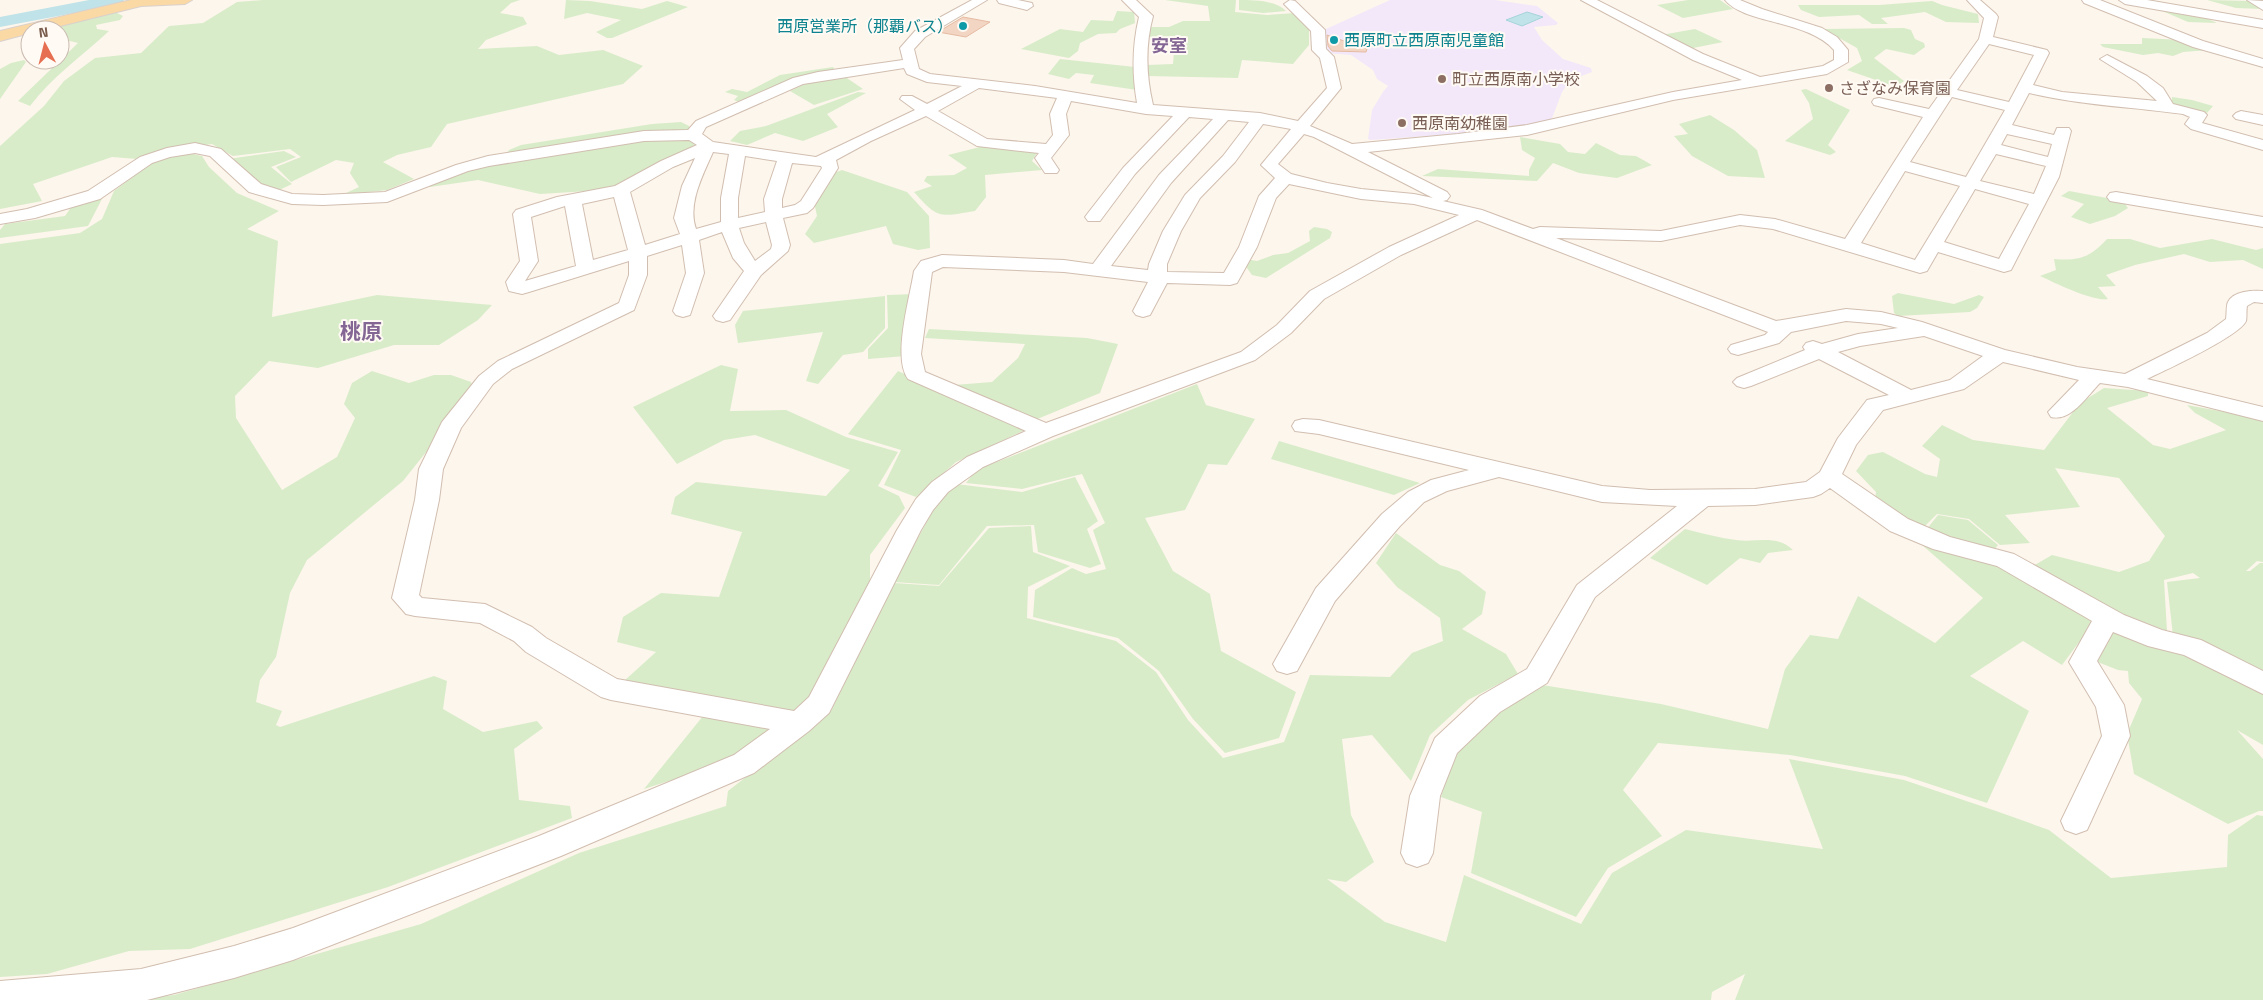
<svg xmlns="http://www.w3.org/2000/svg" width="2263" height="1000" viewBox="0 0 2263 1000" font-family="'Titillium Web','Noto Sans JP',sans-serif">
	<rect width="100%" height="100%" fill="#fdf6ec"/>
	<path fill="#f3e8fa" d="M1390,0H1495L1537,6L1558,23L1556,25L1534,27L1542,40L1563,59L1591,68L1592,72L1571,80L1562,92L1551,121L1512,130L1371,140L1368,139L1372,110L1383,92L1388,86L1377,79L1373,70L1351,55L1325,53L1323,49L1326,29Z"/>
	<path fill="#d8ecc9" d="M263,0H520L511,3L500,13L523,17L527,24L486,40L478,49L537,46L559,55L603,50L643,66L623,84L447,124L431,147L397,155L383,162L414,179L387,190L351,194L346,193L359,187L350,173L354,163L336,160L291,182L276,167L301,157L290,149L233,156L212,144L167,150L137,159L112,157L33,184L42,201L0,209V146L44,106L64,81L95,58L141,53L169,26L203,23L237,2Z
		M566,0L590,1L642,9L667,1L688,7L612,38H607L596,32L621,20L587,13L564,19Z
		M1165,0H1236L1235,12L1267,15L1295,13L1309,27V45L1293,64L1242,60L1238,78L1147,76V65L1173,64L1175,39L1149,37L1150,27H1169L1183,21H1210L1208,6Z
		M1239,0C1254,0 1275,0 1286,11L1263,13L1239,10Z
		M1688,0H1720L1733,9L1683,18L1657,5Z
		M2207,0L2250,1L2263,9L2236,8Z
		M1932,1L1942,5L1978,14L1979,23L1946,22L1925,12L1881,18L1888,24H1872L1859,15L1819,17L1801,10L1798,5H1879Z
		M2153,7L2201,16L2217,23L2188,22Z
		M1117,11L1134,12L1135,23L1120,29L1116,33L1098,34L1080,43L1078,51L1069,58L1021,49L1060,29L1083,32L1091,20L1113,21Z
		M115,12L123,16L120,20L96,25L97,29L109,31C82,56 52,77 30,106L18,101L78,43L70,41L60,43V30H42Z
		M1904,28L1911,30L1915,39L1924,43L1925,47L1914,55L1886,49L1874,58L1904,81L1896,87L1847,70L1862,61L1857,48L1823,29Z
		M1695,29L1723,42L1688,49L1661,35Z
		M2142,38L2183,40L2209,50L2183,52L2173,56L2158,53L2143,55L2103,47L2100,44H2142Z
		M1060,59L1135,67L1137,90L1090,83L1094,75L1076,73L1069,79L1048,74Z
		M24,60L26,62L0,99V69L11,63Z
		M833,67L835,70L741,103L734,100L738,96L725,92L732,89L747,92L780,75Z
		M841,74L863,89L814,105L790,91L816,79Z
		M1806,89L1850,110L1828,145L1836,152L1830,155L1785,141L1813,119L1809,103L1801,90Z
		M858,92L866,93L827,114L838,127L803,141L775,133L747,145L730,141L740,131L766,126Z
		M2172,97L2192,100L2213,106L2207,113L2172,104Z
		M1710,115L1734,130L1757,150L1765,178L1728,176L1692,156L1674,136L1688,134L1679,124Z
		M681,122L689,126L696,145L620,185L605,190L540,194L478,180L430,187L427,185L463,171L501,162L509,150L521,145L652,124Z
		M1520,137L1560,144L1568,152L1585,154L1596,143L1620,155L1636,156L1652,165L1617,178L1579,173L1553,163L1537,181L1422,176L1438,169L1529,176V170L1535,158L1522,150Z
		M984,146L1038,151L1032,161L1042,170L985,175L986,197L975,211C939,217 938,219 914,192L932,186L924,181L927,176L954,175L967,168L948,155Z
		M284,151L296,157L271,167L292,184L275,192L259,183L228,159Z
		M188,153L202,156L209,167L237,193L279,211L247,229L278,241L272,317L377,295L492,305L478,320L439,345H394L318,368L269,361L235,396L236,418L282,490L337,457L355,418L344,404L352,383L372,371L409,383L434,375H451L471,382L474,392L403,481L307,560L290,593L276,657L260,680L256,702L282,711L276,725L280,727L434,676L447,681L443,709L483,732L537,721L543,728L514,749L519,800L570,806L572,818L388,887L190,949L129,951L47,974L0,977V244L80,233L102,219L114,191L154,161L168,156Z
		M842,170L907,192L929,216L930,248L918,250L893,244L886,226L814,243L805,234L817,216L814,202L831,174Z
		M2069,191L2123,201L2128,208L2115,216L2090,224L2071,217L2084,204L2061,196Z
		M104,195L88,226L0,238V230L5,224L65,216L72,206Z
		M1314,227L1327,229L1332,232L1330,238L1266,278L1252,275L1242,261L1246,259L1257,261L1273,255L1288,253L1310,241L1309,231Z
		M2107,239H2130L2160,248L2212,239L2256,250L2263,248V269L2243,260L2210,262L2184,254L2135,265L2106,275L2116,286L2098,287L2108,299C2094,302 2055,283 2040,276L2056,270L2054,259C2078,261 2090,258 2107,239Z
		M1898,293L1954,304L1979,295L1984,297L1977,308L1970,312L1898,316L1894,313L1892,296Z
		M916,294L906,356L868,359V349L888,328L887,295Z
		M885,296V328L863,352L843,355L818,384L806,381L823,332L738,343L735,325L743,311Z
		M929,329L1087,338L1118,344L1100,393L1035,420L954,385L992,382L1018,358L1025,344L925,338Z
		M721,365L738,369L730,411L786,410L846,437L898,452L878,486L899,496L905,508L870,555V583L805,707L722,764L644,789L716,700L624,681L656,652L617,642L623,617L661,593L719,597L742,532L671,514L675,497L696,482L826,496L850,470L755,435L724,440L677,464L633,407Z
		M898,371L1027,429L956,462L916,497L884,485L901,450L848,434Z
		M1197,384L1206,405L1255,419L1227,465L1208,464L1185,510L1145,518L1173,571L1210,594L1221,651L1296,692L1279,738L1225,753L1193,719L1159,671L1118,638L1033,617L1035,590L1072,568L1086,574L1106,569L1093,530L1105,523L1082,474L1022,489L966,483L976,470Z
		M2104,388L2148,391V396L2107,408L2153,445L2170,449L2226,430L2195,413L2187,405L2263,419V562L2257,561L2246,571H2250L2260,563H2263V678L2173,636L2167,582L2200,578L2193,573L2164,580L2167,631L2115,611L2033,566L2052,555L2119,572L2149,561L2165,536L2119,478L2055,468L2080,507L2005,515L2030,543L2000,545L1969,519L1937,514L1922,529L1875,500L1876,492L1856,471L1868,455L1883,452L1925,474L1937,477L1940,459L1922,446L1942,425L1973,440L2044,450L2080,403Z
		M1279,441L1420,483L1394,495L1271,459Z
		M1075,477L1098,521L1087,529L1101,564L1090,568L1038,552L1034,525L987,526L939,585L894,582L936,505L956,484L1022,492Z
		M1938,515L1968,520L1998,545L1994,550L1926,530Z
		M1031,526L1033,552L1070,566L1028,587L1027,618L1116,641L1156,672L1188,720L1223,758L1284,742L1310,675L1390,677L1412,653L1443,641L1440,618L1397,587L1376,563L1396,533L1440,565L1459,571L1486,592L1482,614L1462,629L1506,654L1518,674L1468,700L1430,735L1411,781L1372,735L1342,739L1351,815L1374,862L1346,882L1327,879L1385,922L1446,942L1464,875L1581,924L1612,873L1686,830L1823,849L1789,759L1904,780L1996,811L2049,830L2111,878L2227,867L2228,835L2257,815L2263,816V1000H1735L1745,974L1712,992L1711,1000H131L174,995L421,924L579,853L726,806L728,791L831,711L894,583L939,586L989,528Z
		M1685,529C1702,533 1719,538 1736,540C1756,543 1777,534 1793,550L1768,553L1760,563L1740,558L1707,585L1650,558Z
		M1914,538L2017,573L2061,603L2094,622L2062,665L2023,641L1970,676L2029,711L1987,803L1905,776L1790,755L1658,743L1623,790L1662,836L1608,868L1576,917L1471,873L1482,812L1441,797L1454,752L1498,706L1542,685L1661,704L1768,729L1785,669L1810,635L1838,639L1858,596L1935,643L1983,598Z
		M2112,627L2187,652L2263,689V745L2237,730L2263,759V811H2259L2228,824L2134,774L2127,734L2142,699L2129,683L2128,671L2118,670L2095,661Z"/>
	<path fill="#bfe3e8" stroke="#a5d3da" d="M1527,12L1543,17L1522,26L1506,20Z"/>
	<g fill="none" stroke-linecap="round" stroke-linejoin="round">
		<path fill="#bfe3e8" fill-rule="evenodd" d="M89,0H124L122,4L116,5L0,27V17Z"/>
	</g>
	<path fill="#f3d5c3" stroke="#e6bba3" d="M963,17L990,22L966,37L938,32Z
		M1327,35L1367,49L1366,52L1332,51L1328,46Z"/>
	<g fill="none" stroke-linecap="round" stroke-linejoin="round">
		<defs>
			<path id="minor" d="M972,0H987L925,37L914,49L919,69L930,74L1035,86L1137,103C1132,74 1132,46 1139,17L1122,0H1136L1153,16C1145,46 1146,75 1153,105L1260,113L1298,121L1327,88L1320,58L1312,50L1311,31L1284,4L1290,0L1295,1L1325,30L1326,49L1334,57L1341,88L1310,126L1352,144L1458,134L1527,125L1673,92L1742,80L1693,60L1581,0H1597L1703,54L1760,77L1823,66L1834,60V50C1808,20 1744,24 1725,0H1740L1762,9L1822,28L1837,37L1848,50V62L1827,74L1673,100L1527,135L1368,152L1447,192L1450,196L1447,200L1443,201L1482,210L1533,229L1540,227L1661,231L1740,215L1775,219L1845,239L1923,117L1874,105L1872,102L1874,99L1879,98L1929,109L1979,39L1984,18L1967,0H1980L1996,14L1998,17L1993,37L2047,50L2049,53L2033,85L2062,92L2157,101L2137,82L2100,59L2107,55L2147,76L2163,88L2173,104L2204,112L2207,115L2202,123L2263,140V150L2191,129L2185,124L2190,117L2183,114C2132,107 2079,105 2029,93L2012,125L2054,135L2057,128H2069L2071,131L2059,177L2011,270L2004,272L1938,252L1927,271L1920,273L1773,229L1740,225L1661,241L1556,238L1776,321L1846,309L1881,312L1922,322L2005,350L2077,367L2125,374L2207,333L2226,319C2227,314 2226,306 2228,302C2233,291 2253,290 2263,291V303L2254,302L2247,306C2246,310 2247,317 2246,321C2240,336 2164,371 2147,379L2263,407V421L2128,387L2100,383C2087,396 2071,422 2051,417L2048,412L2079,380L2003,362L1964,389L1883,410L1856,445L1842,474L1908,519L1950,537L2014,554L2124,615L2162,630L2201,640L2263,671V694L2184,655L2148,646L2113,632L2097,661L2124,705L2130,736L2087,830L2076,834L2065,830L2061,821L2102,736L2096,707L2069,662L2092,621L1997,566L1933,549L1890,531L1830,488L1821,494L1813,497L1755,505L1708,506L1595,597L1547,683L1500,712L1457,753L1440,796L1433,853L1428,863L1417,867L1406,863L1401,853L1410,796L1435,738L1480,696L1527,669L1577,585L1677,506L1602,502L1499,477L1447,491L1424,502L1400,526L1335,601L1297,671L1287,674L1277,671L1273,664L1316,588L1382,514L1408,492L1431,480L1469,470L1319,434L1295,431L1292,426L1295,421L1303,419L1319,420L1602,486L1650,490L1755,489L1806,482L1820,472L1838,438L1867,400L1889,395L1819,359L1751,386L1744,388L1737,386L1733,382L1737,378L1805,350L1803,347L1806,343L1813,341L1822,344L1858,334L1898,328L1881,324L1846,321L1791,332L1779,343L1738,355L1731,353L1728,349L1731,345L1765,335L1768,332L1477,220L1401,255L1324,299L1291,333L1255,360L1053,436L983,467L948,492L933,510L921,530L829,713L809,731L754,773L561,856L293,960L234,978L147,1000H0V981L141,969L234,946L293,928L539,836L734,755L770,729L611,700L601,697L526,652L514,641L480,623L415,616L406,614L392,598L415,500L419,469L442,422L479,376L498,361L619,303L629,275V261L529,292L522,294L509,291L506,282L520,261L513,214L516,210L557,197L615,186L661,161L697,145L689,140L644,141L489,166L468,171L387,202L323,205L292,204L249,192L210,156L195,153L170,157L152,163L100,199L35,218L0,224V214L27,209L88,191L140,157L167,148L195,143L221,149L261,184L292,194L323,195L385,192L456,165L488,156L644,131L688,130L696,121L793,78L818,72L903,60L900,48L915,31ZM1989,44L2034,55L2009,102L1957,90ZM904,68L907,74L927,82L962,86L927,104L912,96H902L900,99L915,110L816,157L713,142L702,134L706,127L803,84ZM979,88L1057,98L1050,114L1053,135L1046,144L987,139L938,111ZM1952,97L2005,110L1966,177L1910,162ZM1071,101L1146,114L1173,116L1123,168L1088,213L1085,217L1088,221H1100L1135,174L1189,117L1213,119L1159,175L1093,264L1064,260L942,255L921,261L914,271C910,297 892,358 908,379L1026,431L967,457L932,482L916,499L897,530L809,697L794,711L617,679L546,638L532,627L485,604L422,598L419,595L439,500L443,469L461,428L493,384L512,369L634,310L647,275V256L682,245L686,273L673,311L676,315L683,317L690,315L704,273L699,240L722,232L733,258L744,271L713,316L716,320L723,322L730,320L761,275L788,251L790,245L783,218L807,213L813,208L838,168L836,160L871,141L926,116L977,146L1039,153L1035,158L1045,173H1057L1059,170L1051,158L1069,135L1066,114ZM1228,120L1249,122L1223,156L1185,195L1163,231L1149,264L1148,270L1111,266L1171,183ZM1263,124L1291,129L1261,165L1275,178L1259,196L1239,247L1224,273L1167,272V264L1181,231L1200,198L1235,162ZM1304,134L1314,137L1433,198L1414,194L1361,189L1327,183L1291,174L1278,164ZM2007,134L2052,144L2048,157L2001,145ZM713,152L729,154L721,198V222L696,229C687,204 703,175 713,152ZM1996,154L2046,166L2034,194L1980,181ZM745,156L777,161L764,199L765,212L738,218V198ZM695,158L682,186L674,218L680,234L645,245L630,192L673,167ZM792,163L821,166L822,168L801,201L795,205L782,208V199ZM1905,171L1960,186L1915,260L1861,243ZM1289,184L1361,199L1414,204L1459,215L1389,247L1310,291L1277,325L1241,352L1046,423L925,372L921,354L932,272L943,267L1064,272L1148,282L1133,311L1136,315L1143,317L1150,315L1167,283L1230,285L1237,283L1257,247L1276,198ZM1975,189L2029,204L1999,259L1944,242ZM614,197L628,250L593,260L582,204ZM565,206L576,266L525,281L538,261L531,217ZM766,222L772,245L771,249L755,261L744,243L739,228ZM1924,336L1983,356L1950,380L1911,390L1838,352L1860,346Z
				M997,0H1018L1032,3L1033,6L1027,10L999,3Z
				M2082,0H2100L2203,41L2263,59V67L2193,47L2084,3Z
				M2119,0H2147L2263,20V28L2125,4Z
				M2247,0L2263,1V10Z
				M2241,111L2263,115V125L2236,119L2233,116L2236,113Z
				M2116,192L2263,217V227L2110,201L2107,197L2110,193Z"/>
			<path id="major" d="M131,0H192L185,4L141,6L44,30H30V33L0,41V31Z"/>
		</defs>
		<use href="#minor" stroke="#d1beb0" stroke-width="2"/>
		<use href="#major" stroke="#dad1cd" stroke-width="2"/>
		<use href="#minor" fill="#fff" fill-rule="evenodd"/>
		<use href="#major" fill="#fbd9a5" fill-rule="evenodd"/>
	</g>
	<g fill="#0f9aa8" stroke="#fffaf3" stroke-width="2">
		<circle cx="963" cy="26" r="5"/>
		<circle cx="1334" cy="40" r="5"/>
	</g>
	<g fill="#8d6e63" stroke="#fffaf3" stroke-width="2">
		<circle cx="1442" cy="79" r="5"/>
		<circle cx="1829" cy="88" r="5"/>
		<circle cx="1402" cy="123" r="5"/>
	</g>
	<g text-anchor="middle" stroke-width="4" stroke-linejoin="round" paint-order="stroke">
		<g font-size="16" fill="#0d838f" stroke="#fffaf3" text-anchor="end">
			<text x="953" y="32">西原営業所（那覇バス）</text>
			<text x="1344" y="46" text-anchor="start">西原町立西原南児童館</text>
		</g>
		<g font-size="16" fill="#785e54" stroke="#fffaf3" text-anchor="start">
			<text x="1452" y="85">町立西原南小学校</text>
			<text x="1839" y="94">さざなみ保育園</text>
			<text x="1412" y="129">西原南幼稚園</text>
		</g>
		<g font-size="18" font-weight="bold" fill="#846695" stroke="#fffaf3">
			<text x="1169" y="52">安室</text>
		</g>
		<g font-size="21" font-weight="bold" fill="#846695" stroke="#fffaf3">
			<text x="361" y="339">桃原</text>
		</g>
	</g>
	<g transform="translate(45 45) rotate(353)"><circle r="24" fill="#fffaf3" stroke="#cabbb1"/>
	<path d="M0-4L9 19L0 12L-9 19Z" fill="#e76f51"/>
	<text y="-8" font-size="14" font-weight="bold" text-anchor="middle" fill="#7a5c4d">N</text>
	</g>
</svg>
